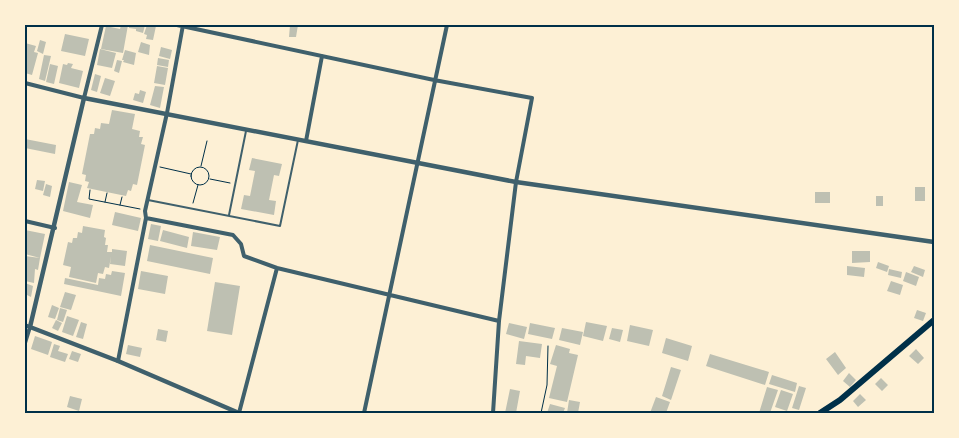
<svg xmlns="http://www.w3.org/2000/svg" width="959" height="438" viewBox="0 0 959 438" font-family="Raleway,sans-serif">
	<rect width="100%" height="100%" fill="#fdf0d5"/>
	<path fill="#bec0b2" d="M121,25H128L123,53L101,49L106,26L120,29Z
		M129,25H145L143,33L136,31V29L129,28Z
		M147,25L156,26L153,40L146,39L147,35L144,34Z
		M290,25H298L296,37H289Z
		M65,34L89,39L85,56L61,51Z
		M40,40L46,42L43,54L37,51Z
		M141,42L150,45L149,55L138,52Z
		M25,43L36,46L34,52L38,53L32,75L25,73V59L27,52L25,51Z
		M161,47L172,50L170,59L159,56Z
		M100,49L116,53L112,68L97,65Z
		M125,50L136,53L134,65L123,62L124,60H122Z
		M44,55L51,56L45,81L39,79Z
		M158,58L169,60L168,67L157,65Z
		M117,60L122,61L119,73L114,71Z
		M68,63L73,64L71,68L83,71L79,88L59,83L63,64L67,65Z
		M50,64L58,66L54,84L46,82Z
		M157,66L168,68L165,85L154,83Z
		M95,74L101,76L97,92L91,90Z
		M105,78L115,81L110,96L100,93Z
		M155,86L164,87L160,108L150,105Z
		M140,90L146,92L143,103L133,100L135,93L139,94Z
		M112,110L135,114L132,129L140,131L139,137H143L141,144L145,145L137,185L133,184L131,191L128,190L126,196L87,188L89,182L85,181L86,175L82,174L90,134H94L95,128L100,129L101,123L109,124Z
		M25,139L56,145L55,154L25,148Z
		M252,158L282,164L279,176L274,175L269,200L276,201L274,215L241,209L244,195L250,196L255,171L249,170Z
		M37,180L45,181L43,191L35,189Z
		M69,182L82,185L77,202L93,205L90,218L63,211Z
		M46,184L52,186L50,197L43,195Z
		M915,187H925V201H915Z
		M815,192H830V203H815Z
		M876,196H883V206H876Z
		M115,212L141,218L138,231L112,225Z
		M151,224L161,226L158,241L148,239Z
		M83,226L105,230L104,237L106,238L105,245H108L107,252H112V249L127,251L125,266L110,264L111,256L109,268L105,267L103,274L98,273L96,283L69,277L71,267L63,265L68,242L72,243L73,238H77L78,232L82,233Z
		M25,230L45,234L40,258L25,254Z
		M163,230L189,237L187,248L160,241Z
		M193,232L220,237L217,250L191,246Z
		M150,245L213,258L210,274L147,261Z
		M852,251H870V262L852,263Z
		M25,256L40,258L38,270L35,269L34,283L25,281Z
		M878,262L889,266L887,272L876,268Z
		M847,266L865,268L864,277L847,275Z
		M914,266L925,270L923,277L911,272Z
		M889,269L902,272L901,278L888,275Z
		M112,271L125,273L121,296L64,284L65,278L98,285L99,278L105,279L106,274L111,275Z
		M141,271L168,276L165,294L138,289Z
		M906,272L919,277L916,286L903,281Z
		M891,281L903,285L900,295L887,291Z
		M215,282L240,286L232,335L207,331Z
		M25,283L33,286L31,297L25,294Z
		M65,292L76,295L71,310L60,307Z
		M52,305L59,308L55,319L48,317Z
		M60,308L67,310L63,322L57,320Z
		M917,310L926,313L923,321L914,318Z
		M67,316L79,320L73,336L62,332Z
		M56,320L62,323L58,331L52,328Z
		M81,322L87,324L83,339L76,337Z
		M586,322L607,326L603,341L583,336Z
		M509,323L527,327L524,339L506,334Z
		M530,323L555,328L552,339L528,334Z
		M630,325L653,330L649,346L627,341Z
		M562,328L583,332L580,345L559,340Z
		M612,328L623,330L620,342L609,339Z
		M158,329L168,331L166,342L156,340Z
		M35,336L52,342L48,355L31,349Z
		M666,338L692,346L688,361L662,353Z
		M519,341L542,344L540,358L526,356L525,365L516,364Z
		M54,344L60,346L58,351L68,354L65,362L50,357Z
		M128,345L142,348L140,357L126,354Z
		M556,345L570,349L569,353L578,355L567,402L549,398L557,366L550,364Z
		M916,349L924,358L918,364L909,356Z
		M72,351L81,354L78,362L69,359Z
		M835,352L846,368L838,375L826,359Z
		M710,354L769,372L765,385L706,366Z
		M671,367L681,370L671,400L662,396Z
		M849,373L856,380L850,387L843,381Z
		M772,375L797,383L795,392L769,384Z
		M881,378L888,385L882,391L875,384Z
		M799,386L806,388L799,410L792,408Z
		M767,387L778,390L770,413H759Z
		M510,389L520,391L516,413H505Z
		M781,390L793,394L787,411L775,407Z
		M860,394L866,400L858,407L853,401Z
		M70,396L82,399L79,411L67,407Z
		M656,397L670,402L666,413H650Z
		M569,400L580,402L578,413H567Z
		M550,404L565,408L563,413H547Z"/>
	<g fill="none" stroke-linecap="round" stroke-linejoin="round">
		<path stroke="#003049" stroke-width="1" d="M201,166L207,141
			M191 176a9 9 0 1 1 18 0a9 9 0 1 1-18 0Z
			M160,167L191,174
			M210,179L230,183
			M90,190L89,199L140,209
			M105,202L107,193
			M193,203L198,185
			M120,205L122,197
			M541,413L547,385L548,346"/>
		<path stroke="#3f606c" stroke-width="2" d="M148,200L280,226L298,140
			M229,215L246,131"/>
		<path stroke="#3f606c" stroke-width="4" d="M177,25L434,80L532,98L516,182L499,321L493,413
			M25,83L84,98L102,25
			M306,141L322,56
			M146,218L233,235L241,244L244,256L277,268L499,321
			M25,221L55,228
			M25,325L30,327L25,343
			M118,361L146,218L145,211L167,113L183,25
			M239,413L277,268
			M364,413L447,25"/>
		<path stroke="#3f606c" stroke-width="4.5" d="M239,413L118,361L30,327L84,98L516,182L934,242"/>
		<path stroke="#003049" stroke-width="6" d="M820,413L840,400L934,320"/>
	</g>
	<rect width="959" height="438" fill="none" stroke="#fdf0d5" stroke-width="52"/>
	<rect x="26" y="26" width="907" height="386" fill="none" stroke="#003049" stroke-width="2"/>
</svg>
